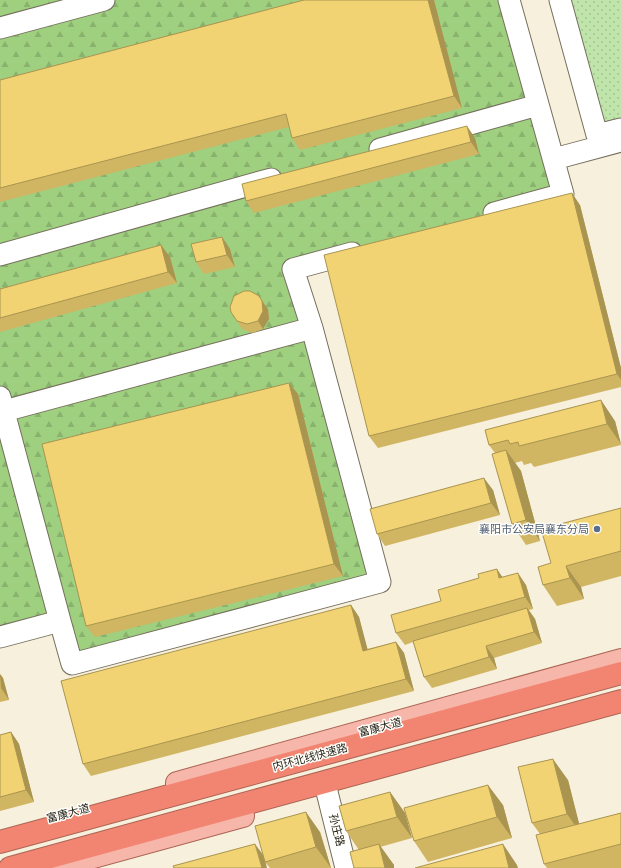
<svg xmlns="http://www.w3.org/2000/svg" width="621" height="868" viewBox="0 0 621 868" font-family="Montserrat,'Noto Sans SC',sans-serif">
	<defs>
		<pattern id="green-dots" width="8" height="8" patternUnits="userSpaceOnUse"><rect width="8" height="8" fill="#c0e5aa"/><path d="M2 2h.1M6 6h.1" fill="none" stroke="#a5c492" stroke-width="1.8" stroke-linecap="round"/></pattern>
		<pattern id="forest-firs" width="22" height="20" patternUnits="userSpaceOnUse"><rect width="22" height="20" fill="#9ed07f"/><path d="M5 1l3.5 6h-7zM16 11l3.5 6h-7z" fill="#88b26d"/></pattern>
	</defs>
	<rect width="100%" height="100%" fill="#f7f0dc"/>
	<path fill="url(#green-dots)" d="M560,0H621V129L597,135Z"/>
	<path fill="url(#forest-firs)" d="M0,0H509L563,194L294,269L380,582L72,664L60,621L0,637Z"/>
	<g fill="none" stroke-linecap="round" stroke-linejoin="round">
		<defs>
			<path id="minor" d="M560,0L597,135L621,129
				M0,28L104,0
				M380,149L538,105
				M554,159L621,141
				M494,213L563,194L509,0
				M0,255L271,179
				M0,397L60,621L0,637
				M0,412L312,328L293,269L352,253
				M60,621L72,664L380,582L312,328
				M327,792L346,868"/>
			<path id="major" d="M177,783L621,660
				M53,868L243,816"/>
			<path id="highway" d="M0,842L621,673
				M10,868L621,701"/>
		</defs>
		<use href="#minor" stroke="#756f5d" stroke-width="23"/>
		<use href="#major" stroke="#ab6454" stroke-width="24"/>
		<use href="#highway" stroke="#ab6454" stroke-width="24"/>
		<use href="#minor" stroke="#fff" stroke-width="21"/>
		<use href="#major" stroke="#f7b6aa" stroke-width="22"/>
		<use href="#highway" stroke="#f18571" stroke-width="22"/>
	</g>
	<path fill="#d0b563" d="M304,0H434L462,108L300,150L292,138L289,127L0,202V80Z
		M475,138L479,154L254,213L246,201Z
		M580,205L621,368V387L378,448L369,436Z
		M161,245L170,257L177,283L0,332V289Z
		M230,249L235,267L204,274L196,262Z
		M259,296L268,309L269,319L263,329L253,333L242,329L231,312Z
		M298,394L343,576L95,637L86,626Z
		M615,421L621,445L534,467L531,463L524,465L522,461L515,463L521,471L540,541L526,545L512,524L495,453L489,445L485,430Z
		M493,490L500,515L385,546L377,534Z
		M621,508V576L581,587L584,599L557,606L543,585L551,563Z
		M503,577L526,585L533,609L529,610L535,619L542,643L494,658L497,669L432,688L424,677L413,642L405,645L396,633L441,601Z
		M351,605L359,617L367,649L396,642L404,653L414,691L91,776L83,764Z
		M0,674L3,678L9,700L0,702Z
		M11,732L19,744L34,802L0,811V735Z
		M568,780L579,824L621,813V868H547L544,864L540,834L532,823Z
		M390,792L405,813L412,838L380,847L394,865V868H354L359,850L346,831Z
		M503,805L512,838L428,862L414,841Z
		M320,832L331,868H270L265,862Z"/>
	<path fill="#a99450" d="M428,0H434L462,108L454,96Z
		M467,126L475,138L479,154L471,142Z
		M572,193L580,205L621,368V380L617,374Z
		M222,237L230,249L235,267L227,255Z
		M161,245L170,257L177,283L168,272Z
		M262,301L268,309L269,319L263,329L258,321Z
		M289,383L298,394L343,576L334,564Z
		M601,400L615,421L621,444L607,424Z
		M506,450L521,471L540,541L526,520Z
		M484,478L493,490L500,515L491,503Z
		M566,566L581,587L584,599L570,578Z
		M497,569L505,581L499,578Z
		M518,573L526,585L533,609L525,597Z
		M351,605L359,617L371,662L363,651Z
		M527,608L535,619L542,643L534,632Z
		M396,642L404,653L414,691L406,679Z
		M486,646L494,658L497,669L489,657Z
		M0,674L3,678L9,700L1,688Z
		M11,732L19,744L34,802L26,790Z
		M553,759L568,780L582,835L567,814Z
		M488,785L503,805L512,838L497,817Z
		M390,792L405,813L412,838L397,817Z
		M306,812L320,832L331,868L316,847Z
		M255,844L264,856L267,868H262Z
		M379,844L394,865V868H385Z
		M503,844L517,865L518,868H509Z"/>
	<path fill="#f2d373" stroke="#a99450" d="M304,0H428L454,96L292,138L286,114L0,188V80Z
		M467,126L471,142L246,201L242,184Z
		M572,193L617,374L369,436L324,255Z
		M222,237L227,255L196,262L191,244Z
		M161,245L168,272L0,318V289Z
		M244,291H250L259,296L262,301L263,311L258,321L247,324L237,321L231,312L230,307L234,296Z
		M289,383L334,564L86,626L42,444Z
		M601,400L607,424L519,446L518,442L510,444L508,440L489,445L485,430Z
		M506,450L526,520L512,524L492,454Z
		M484,478L491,503L377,534L370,509Z
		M621,508V551L566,566L570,578L543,585L538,567L551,563L541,529Z
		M497,569L499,578L518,573L525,597L396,633L391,615L441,601L438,590L479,578L478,574Z
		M351,605L363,651L396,642L406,679L83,764L61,681Z
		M527,608L534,632L486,646L489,657L424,677L413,641Z
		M11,732L26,790L0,797V735Z
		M553,759L567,814L532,823L518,767Z
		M488,785L497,817L414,841L404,808Z
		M390,792L397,817L346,831L339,806Z
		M306,812L316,847L265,862L255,826Z
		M621,813V844L544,864L536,835Z
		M255,844L262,868H174L173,866Z
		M379,844L385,868H354L350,852Z
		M503,844L509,868H415Z"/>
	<circle fill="#5c6f8a" stroke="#fffef9" stroke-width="1.5" cx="597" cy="529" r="4"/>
	<g text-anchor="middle" stroke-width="3" stroke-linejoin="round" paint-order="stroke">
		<g font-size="11" fill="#4e5e75" stroke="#fffef9" text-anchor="end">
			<text x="589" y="533">襄阳市公安局襄东分局</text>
		</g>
		<g font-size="11" fill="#28261e" stroke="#fffef9">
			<text transform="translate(380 727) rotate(-15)" y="4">富康大道</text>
			<text transform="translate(310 757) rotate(-15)" y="4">内环北线快速路</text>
			<text transform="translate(68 813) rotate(-15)" y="4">富康大道</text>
			<text transform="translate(337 830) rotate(76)" y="4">孙庄路</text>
		</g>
	</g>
</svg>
